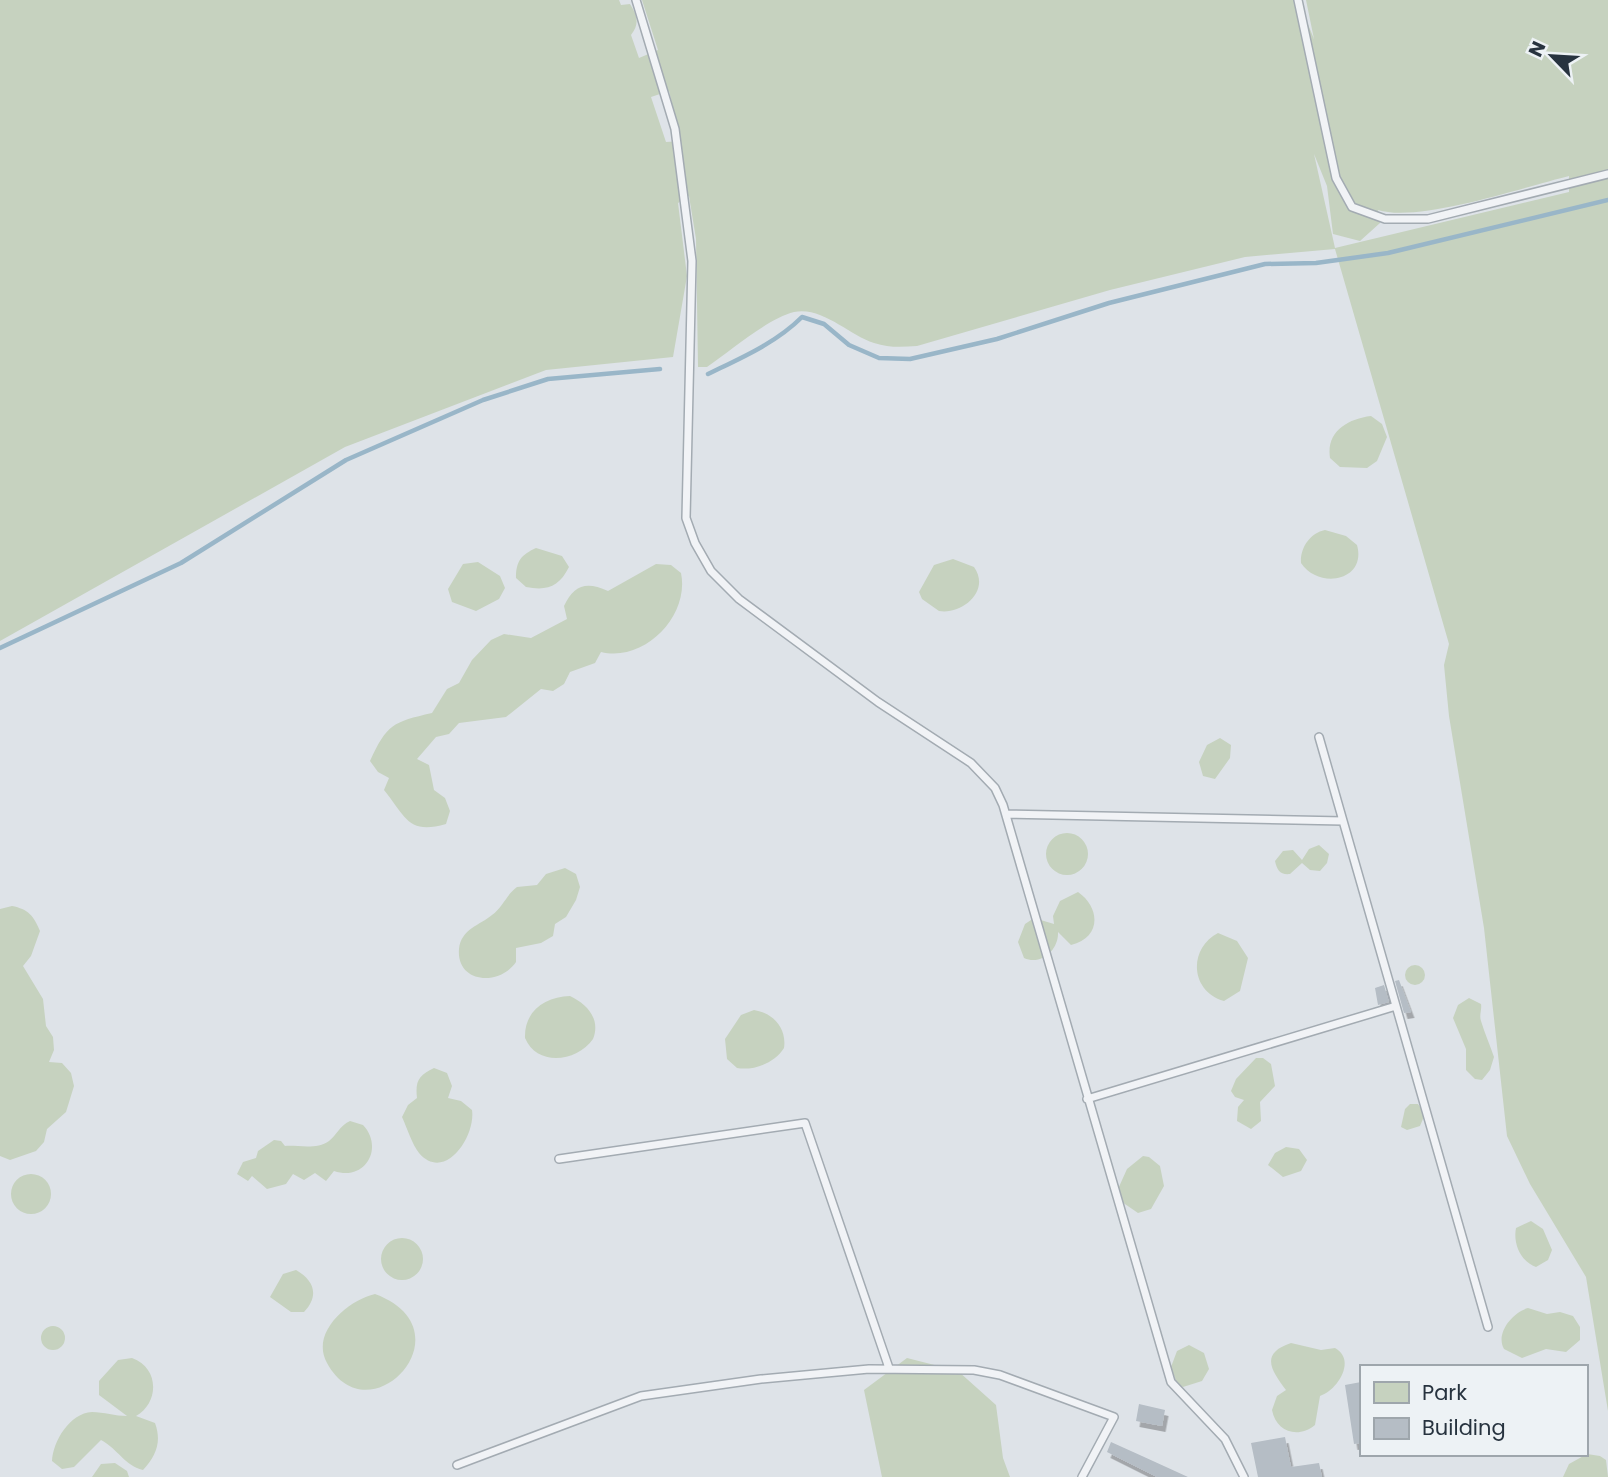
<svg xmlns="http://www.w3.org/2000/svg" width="1608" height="1477" viewBox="0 0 1608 1477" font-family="Poppins,sans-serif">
	<defs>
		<filter id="shadow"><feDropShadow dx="3.5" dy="6" stdDeviation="0" flood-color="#0004"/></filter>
	</defs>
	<rect width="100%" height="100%" fill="#dee3e8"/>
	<path fill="#c6d2bf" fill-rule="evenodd" d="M0,0H619L621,5L630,4C637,15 640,24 631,35L639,58L658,50L642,0H1298L1314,39L1306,0H1608V1411L1586,1277L1530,1184L1507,1136L1484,928L1449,716L1444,665L1449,644L1335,249L1245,257L1110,290L917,346C902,347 889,348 874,343C849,335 822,306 794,312C767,319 730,351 707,367H698L696,239L689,196L678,203L687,276L673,357L546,370L345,447L0,641ZM669,91L681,141L666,142L651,97ZM1314,154L1327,186L1333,234L1360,241L1380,223L1378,210C1419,223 1524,187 1569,176V192L1335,248Z
		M1371,416L1382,424L1387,437L1377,461L1367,468L1340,467L1330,458C1326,432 1347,419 1371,416Z
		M1325,530L1346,536L1357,545C1367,581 1319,590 1301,563C1300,548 1310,533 1325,530Z
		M536,548L562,556L569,567C559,587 547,591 526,587L516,578C516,561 521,555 536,548Z
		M953,559L974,567C991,591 962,615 939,611L922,599L919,592L934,565Z
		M478,562L500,576L505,588L499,599L476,611L452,602L448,589L463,564Z
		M656,564L671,565L681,573C690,616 644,663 601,652L595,663L570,672L564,684L553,691L541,689L506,717L459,723L449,734L436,737L417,759L429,765L434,790L445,798L450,811L446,824C408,835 406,817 384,790L389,778L378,772L370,761C387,724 393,722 432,713L447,689L459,683L472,660L491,640L504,634L531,638L567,619L564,606C574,585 586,581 608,591Z
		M1220,738L1231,745L1230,758L1215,779L1203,776L1199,762L1207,745Z
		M1046 854a21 21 0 1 1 42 0a21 21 0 1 1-42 0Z
		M1319,845L1329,854L1327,863L1320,871L1310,870L1302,863L1290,874C1280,875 1277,870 1275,861L1283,851L1293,850L1302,860L1309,849Z
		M565,868L576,874L580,887L576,900L566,917L555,924L553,936L541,943L516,948V962C499,987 456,983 459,949C461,929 480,925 492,915C502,908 507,894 517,887L537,885L546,874Z
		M1078,892C1101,908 1101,938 1071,945L1058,932C1059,949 1042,966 1024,958L1018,942L1025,924L1034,918L1054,924L1053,916L1060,901Z
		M12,906C28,909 34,916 40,931L31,956L23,966L43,999L46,1026L53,1037L54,1050L49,1062L62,1063L71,1073L74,1086L66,1112L47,1129L44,1142L36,1151L10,1160L0,1156V909Z
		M1218,933L1237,941L1248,958L1240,991L1224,1001C1190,991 1188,949 1218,933Z
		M1405 975a10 10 0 1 1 20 0a10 10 0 1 1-20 0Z
		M570,996C587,1004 601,1019 593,1039C577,1062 537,1067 525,1038C524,1011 545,997 570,996Z
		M1469,998L1481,1004C1482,1010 1479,1015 1481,1021C1485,1034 1490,1045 1494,1057L1490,1070L1482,1080L1475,1079L1466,1070V1049L1453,1018L1458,1005Z
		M754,1010C773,1013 787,1028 784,1048C775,1063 753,1071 737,1068L727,1059L725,1039L741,1015Z
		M1256,1058H1263L1271,1064L1275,1086L1260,1102L1261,1121L1251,1129L1237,1121L1238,1107L1244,1100L1235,1097L1231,1091L1236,1079Z
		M434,1068L447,1073L452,1086L448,1098L461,1101L472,1110C476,1136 445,1183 419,1153C412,1144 407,1128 402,1117L408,1105L417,1098C415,1081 419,1075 434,1068Z
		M1410,1104H1418L1425,1114L1420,1126L1407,1130L1401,1127L1405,1109Z
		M350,1121L363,1125C384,1147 366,1182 334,1171L326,1181L315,1173L304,1180L293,1174L286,1184L267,1189L252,1176L248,1181L237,1174L243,1162L256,1158L258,1151L274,1140L281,1141L285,1146C298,1145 317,1150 329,1141C337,1135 339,1126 350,1121Z
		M1286,1147L1299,1149L1307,1160L1301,1171L1283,1177L1268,1165L1275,1153Z
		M1143,1156L1149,1157L1160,1166L1164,1186L1151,1209L1138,1213L1122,1202L1118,1189L1127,1169Z
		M11 1194a20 20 0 1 1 40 0a20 20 0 1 1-40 0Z
		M1531,1221L1543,1229L1552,1250L1548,1260L1536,1267C1520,1261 1513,1243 1516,1228Z
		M381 1259a21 21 0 1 1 42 0a21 21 0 1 1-42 0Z
		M296,1270C315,1281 319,1296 304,1312H291L270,1297L283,1274Z
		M375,1294C472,1330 369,1440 327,1363C310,1333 348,1300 375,1294Z
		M1528,1308L1547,1314L1560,1312L1573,1316L1580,1327V1340L1566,1352L1546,1349L1522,1358L1504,1349C1495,1333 1513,1312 1528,1308Z
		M41 1338a12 12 0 1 1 24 0a12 12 0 1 1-24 0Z
		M1291,1343L1321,1350L1335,1348C1357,1360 1337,1391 1320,1396L1315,1425C1298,1439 1276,1432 1272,1410L1277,1396L1286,1390C1273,1372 1258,1354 1291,1343Z
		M1189,1345L1204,1353L1209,1369L1202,1381L1183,1387L1177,1384L1171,1367L1177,1351Z
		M132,1358C160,1368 159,1403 136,1416L155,1423C162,1442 156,1456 143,1470C124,1465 118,1449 101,1440L74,1467L62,1469L52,1461C53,1441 70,1413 92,1412C104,1412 115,1416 127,1416L99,1395V1381L118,1360Z
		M907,1358L958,1371L996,1405L1003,1458L1010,1477H882L864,1390Z
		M1587,1454L1600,1456L1606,1460L1608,1477H1563L1569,1464Z
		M115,1463L127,1471L129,1477H92L101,1464Z"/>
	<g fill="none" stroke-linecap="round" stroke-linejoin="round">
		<path stroke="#99b6c8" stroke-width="4.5" d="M708,374C741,358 776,343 802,317L824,324L849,345L879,358L910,359L997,339L1109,303L1265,264L1316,263L1388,253L1608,200
			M0,648L181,563L346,460L483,400L548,379L660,369"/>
	</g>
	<path fill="#b5bdc5" filter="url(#shadow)" d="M1399,980L1411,1012L1404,1013L1395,981Z
		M1384,985L1389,1002L1378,1005L1375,988Z
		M1361,1382V1443L1354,1444L1345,1385Z
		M1139,1404L1165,1410L1162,1426L1136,1421Z
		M1285,1437L1291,1467L1319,1463L1322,1477H1258L1251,1443Z
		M1111,1442L1142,1456L1188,1477H1157L1107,1452Z"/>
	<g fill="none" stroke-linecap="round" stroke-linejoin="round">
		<defs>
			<path id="lane" d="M636,0L675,129L692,261L686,518L695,543L711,571L739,599L878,702L971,763L995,788L1003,805L1171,1382L1225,1439L1244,1477
				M1298,0L1336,178L1352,207L1385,219H1428L1608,174
				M1319,737L1488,1327
				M1006,814L1343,821
				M1087,1099L1396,1006
				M559,1159L805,1123L889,1368
				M457,1465L641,1396L761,1379L869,1369L974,1370L1000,1375L1114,1417L1082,1477"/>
		</defs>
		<use href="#lane" stroke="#a3abb2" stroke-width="10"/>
		<use href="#lane" stroke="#f1f3f6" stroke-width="7"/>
	</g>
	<rect x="1360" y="1365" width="228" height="91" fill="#edf2f5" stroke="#9ea6ac" stroke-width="2"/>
	<rect x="1374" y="1382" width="35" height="21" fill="#c6d2bf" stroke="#9ea6ac" stroke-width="2"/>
	<text x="1422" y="1400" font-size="21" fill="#27333f">Park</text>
	<rect x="1374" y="1418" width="35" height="21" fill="#b5bdc5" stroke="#9ea6ac" stroke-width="2"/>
	<text x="1422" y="1435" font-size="21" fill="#27333f">Building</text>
	<g transform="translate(1552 56) rotate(295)" stroke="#edf2f5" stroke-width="5" paint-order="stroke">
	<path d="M0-5L12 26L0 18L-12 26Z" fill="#27333f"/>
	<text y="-10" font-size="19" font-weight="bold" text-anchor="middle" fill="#27333f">N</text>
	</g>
</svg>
